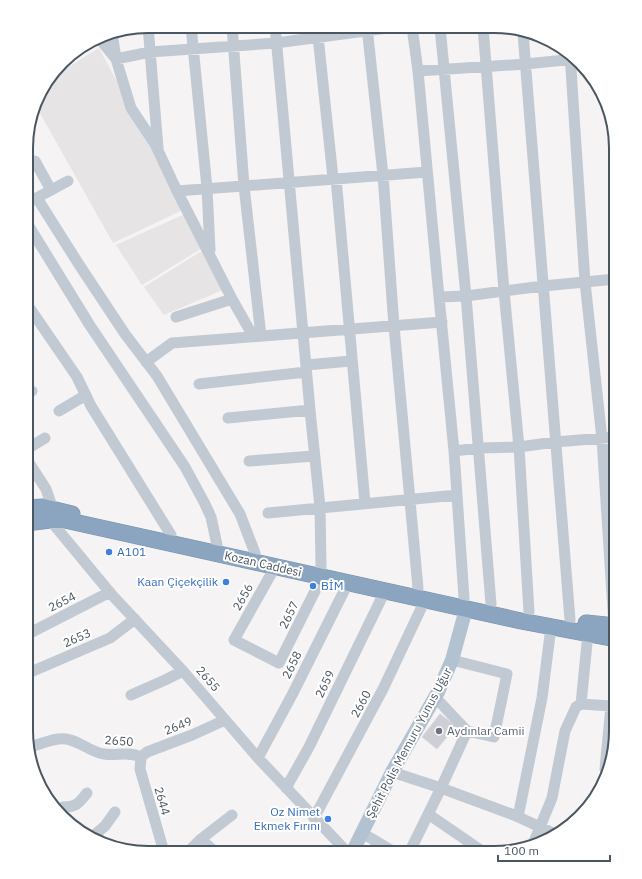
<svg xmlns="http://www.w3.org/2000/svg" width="642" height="879" viewBox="0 0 642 879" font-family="'IBM Plex Sans',sans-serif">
	<rect width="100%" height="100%" fill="#f5f3f3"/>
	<path fill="#e6e4e5" d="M99,48L185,209L113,243L36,106L42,87L49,79Z
		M185,214L204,247L142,285L116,245Z
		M205,249L225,289L164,315L144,287Z"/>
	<path fill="#cdcfd5" stroke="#d7d9de" d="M440,714L456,726L437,749L422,737Z"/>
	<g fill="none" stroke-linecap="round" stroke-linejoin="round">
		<defs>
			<path id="highway" d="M26,508L43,507L72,514
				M26,523L50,520H65L521,621L616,639
				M586,623L616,626"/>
		</defs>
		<use href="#highway" stroke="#7690ad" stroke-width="17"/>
		<path stroke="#c1cad2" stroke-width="11" d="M148,26L158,148
			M191,26L207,188L210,250
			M232,26L244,186L261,336
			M275,26L310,410L320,507L321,567
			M317,27L333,178
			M367,27L383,175L394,326L418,588
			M412,27L418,71L526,64L575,59
			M440,27L466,296L491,604
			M483,27L504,291L519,447L529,612
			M112,32L116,59L131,108L155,144L177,191L232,299L253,336
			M523,33L570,620
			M99,38L116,59L150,52L276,43L395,27
			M570,54L585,282L602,439L614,626
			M418,71L439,297L466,296L543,286L616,279
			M35,161L51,190
			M336,178L365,503
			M177,191L427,172
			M37,198L78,263L125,334L157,376L240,514L255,553
			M27,203L68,181
			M27,223L89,324L185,467L204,502L211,517L217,545
			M439,297L454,451L479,448L519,447L555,442L616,437
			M27,304L77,377L91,406L171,535
			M176,317L232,299
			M146,362L172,343L442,322
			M306,365L351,361
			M199,384L306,372
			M27,394L32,391
			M59,411L86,395
			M228,418L310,410
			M27,449L45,438
			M454,451L464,598
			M26,458L46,489L53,509
			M249,461L314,456
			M268,513L457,495
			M50,520L112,595L183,671L258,758L348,853
			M275,567L234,640L279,663L322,577
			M26,635L110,592
			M452,660L507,674L494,737L467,731
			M26,674L110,638L135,619
			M131,695L165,680L183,671
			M581,704L588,633
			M30,747C41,744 55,737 66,739C80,741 90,752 104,754C117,756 127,751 141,757
			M141,757L140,769L164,852
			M141,757L147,752L192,735L225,720
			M258,758L292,695L348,583
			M392,772L441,788L514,815L555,834
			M286,788L309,747L385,591
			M62,812L63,807C77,807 79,803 87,793
			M428,814L485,853
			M518,817L542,698L551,627
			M314,818L383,689L425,600
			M362,833L396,853
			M92,837L105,826L115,812
			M201,839L215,852
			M533,844L552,798L565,731L576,707L581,704L611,706L605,769
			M188,852L201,839L232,815
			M409,853L441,788L467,731L435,697"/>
		<path stroke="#b3c2d1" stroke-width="14" d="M352,853L392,772L438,692L452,660L466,609"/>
		<use href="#highway" stroke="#8ba5c1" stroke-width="16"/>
	</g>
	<g fill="#3f7fe0" stroke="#fff" stroke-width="1.5">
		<circle cx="109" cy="552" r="4"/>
		<circle cx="226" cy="582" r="4"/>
		<circle cx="313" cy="586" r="4"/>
		<circle cx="328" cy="819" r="4"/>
	</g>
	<circle fill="#6b7280" stroke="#fff" stroke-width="1.5" cx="439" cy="731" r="4"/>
	<g text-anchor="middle" stroke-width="4" stroke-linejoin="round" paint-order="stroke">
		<g font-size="12" fill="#366cbe" stroke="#fff" text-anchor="start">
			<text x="117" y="556">A101</text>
			<text x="218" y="586" text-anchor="end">Kaan Çiçekçilik</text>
			<text x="321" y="590">BİM</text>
			<text x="320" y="816" text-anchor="end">Oz Nimet<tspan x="320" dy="14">Ekmek Fırını</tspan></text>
		</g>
		<g font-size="12" fill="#4a5661" stroke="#fff">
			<text transform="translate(263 564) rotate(13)" y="4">Kozan Caddesi</text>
			<text transform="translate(243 597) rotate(-61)" y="4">2656</text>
			<text transform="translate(62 602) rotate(-27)" y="4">2654</text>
			<text transform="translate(289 615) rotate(-64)" y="4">2657</text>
			<text transform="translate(77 638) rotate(-24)" y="4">2653</text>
			<text transform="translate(292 665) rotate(-64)" y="4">2658</text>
			<text transform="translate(208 679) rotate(49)" y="4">2655</text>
			<text transform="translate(325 684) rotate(-64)" y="4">2659</text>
			<text transform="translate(361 704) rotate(-62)" y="4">2660</text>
			<text transform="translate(178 726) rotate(-22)" y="4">2649</text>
			<text transform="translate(119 741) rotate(4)" y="4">2650</text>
			<text transform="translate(409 743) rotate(-62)" y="4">Şehit Polis Memuru Yunus Uğur</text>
			<text transform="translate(162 801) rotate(74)" y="4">2644</text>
		</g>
		<g font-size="12" fill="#5b616d" stroke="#fff" text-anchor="start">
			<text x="447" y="735">Aydınlar Camii</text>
		</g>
	</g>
	<path d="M0 0H642V879H0ZM148 33H494A115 115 0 0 1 609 148V731A115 115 0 0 1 494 846H148A115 115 0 0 1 33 731V148A115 115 0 0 1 148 33Z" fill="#fff" fill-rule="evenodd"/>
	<path fill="none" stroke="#4a5661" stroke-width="2" d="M148 33H494A115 115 0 0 1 609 148V731A115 115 0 0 1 494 846H148A115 115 0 0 1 33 731V148A115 115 0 0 1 148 33Z"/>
	<path d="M498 855v6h112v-6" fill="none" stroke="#4a5661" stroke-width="2"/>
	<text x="504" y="855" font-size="12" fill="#4a5661" stroke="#ffffff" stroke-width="3" paint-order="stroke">100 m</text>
</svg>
